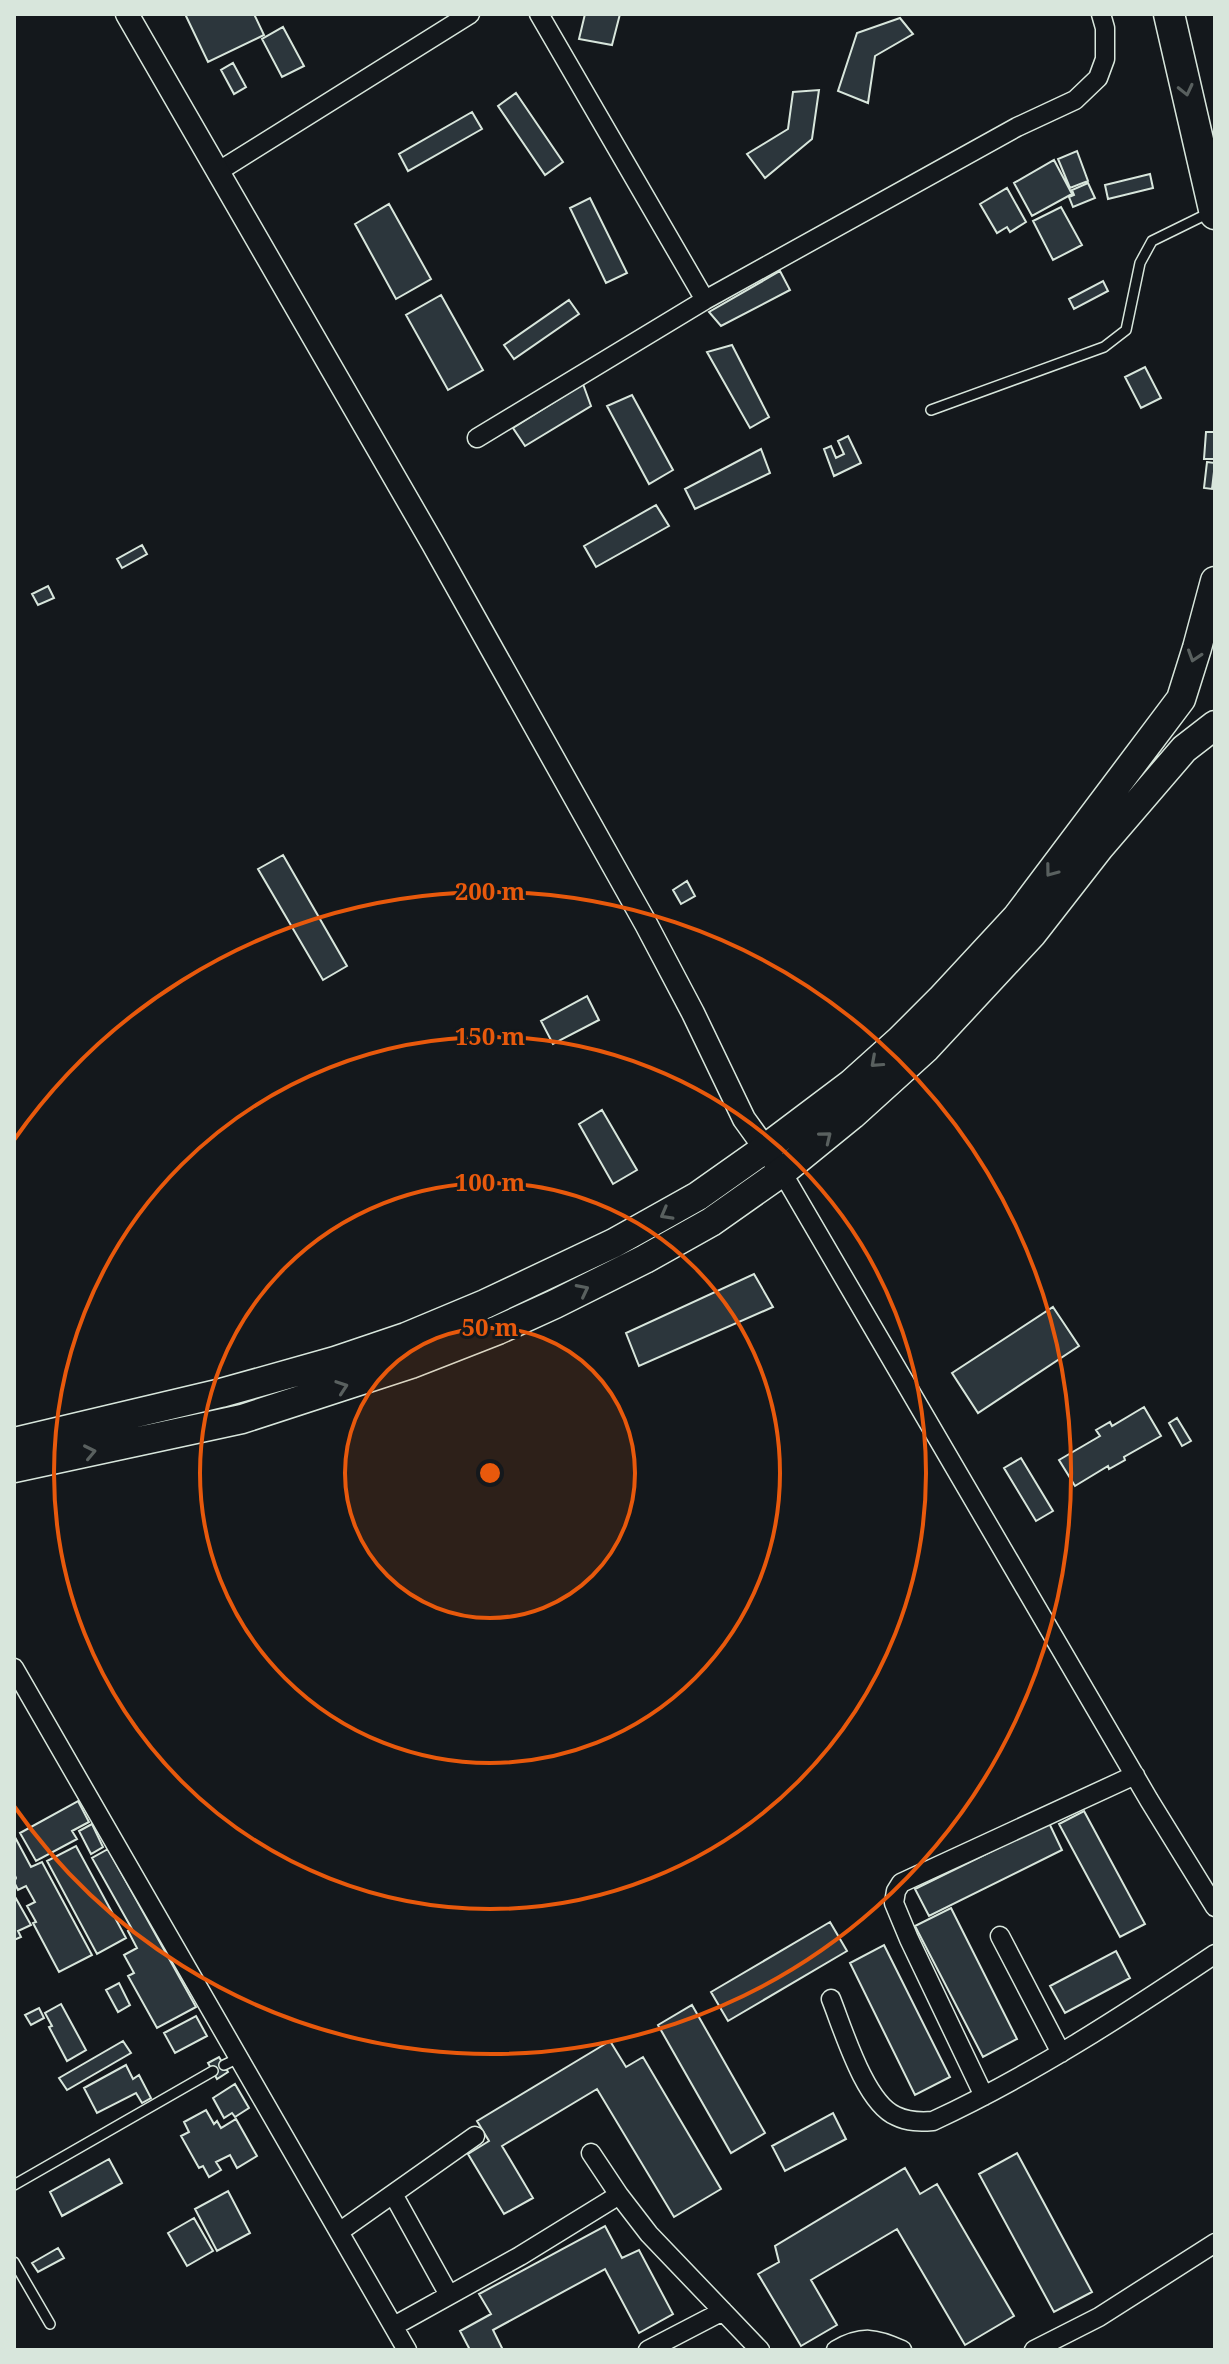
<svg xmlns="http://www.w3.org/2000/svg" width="1229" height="2364" viewBox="0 0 1229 2364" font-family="'Noto Serif',serif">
	<rect width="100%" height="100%" fill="#14181c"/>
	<path fill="#2c363c" stroke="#d8e6dc" stroke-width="2" d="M185,14H254L264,35L208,62Z
		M585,14H620L612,45L579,39Z
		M900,18L913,34L875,56L868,103L838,91L857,33Z
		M283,27L304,66L282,77L262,39Z
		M233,63L246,87L234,94L221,70Z
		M819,90L812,139L765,178L747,154L788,129L793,92Z
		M516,93L563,162L545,175L498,106Z
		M472,112L482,129L408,171L399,154Z
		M1077,151L1088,181L1070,188L1058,159Z
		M1054,160L1072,194L1032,216L1014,183Z
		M1150,174L1153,188L1108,199L1105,185Z
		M1088,183L1095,198L1073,207L1069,197L1074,195L1072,190Z
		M1007,188L1026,222L1010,232L1007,227L997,233L980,204Z
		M590,198L627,273L606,283L570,208Z
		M389,204L431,279L396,299L355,224Z
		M1061,207L1082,245L1053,260L1033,221Z
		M780,271L790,290L721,326L709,312Z
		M1103,281L1108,291L1074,309L1069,299Z
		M441,295L483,370L448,390L406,315Z
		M569,300L579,314L514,359L504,345Z
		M732,345L769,417L750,428L707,352Z
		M1145,367L1161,398L1141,408L1125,377Z
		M583,384L591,406L525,446L513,428Z
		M632,395L673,470L649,484L607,406Z
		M1206,432H1215V459H1204Z
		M848,436L861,463L834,476L824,449L831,446L836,458L844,454L838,441Z
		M761,449L770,473L695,509L685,489Z
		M1207,462L1215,463L1212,489L1204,488Z
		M656,505L669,526L596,567L584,546Z
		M142,545L147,554L122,568L117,559Z
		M48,586L54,598L38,605L32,594Z
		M283,855L347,966L323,980L258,869Z
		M687,881L695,896L681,904L673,890Z
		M587,996L599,1020L553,1044L541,1021Z
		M602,1110L637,1170L613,1184L579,1124Z
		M754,1274L773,1307L639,1366L626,1333Z
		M1053,1307L1079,1346L978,1413L952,1373Z
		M1144,1407L1161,1436L1124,1457L1125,1460L1109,1469L1108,1466L1075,1486L1059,1460L1100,1436L1096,1430L1110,1422L1112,1426Z
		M1177,1418L1191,1441L1182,1446L1169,1423Z
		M1021,1458L1053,1511L1036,1521L1004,1468Z
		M78,1801L89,1822L72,1831L77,1839L36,1861L20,1833Z
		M1084,1811L1145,1924L1120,1937L1059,1824Z
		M1049,1823L1062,1850L929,1916L915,1889Z
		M92,1824L103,1847L91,1854L79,1831Z
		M16,1839L31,1867L42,1862L92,1955L59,1972L33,1923L36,1922L27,1906L35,1902L26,1886L18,1890L14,1882L16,1878L14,1873V1841Z
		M76,1846L126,1938L97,1954L47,1861Z
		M108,1849L196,2007L157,2028L128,1976L134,1973L124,1955L137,1948L128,1931L132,1929L92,1858Z
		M14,1895L31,1925L18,1931L21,1937L14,1940Z
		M951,1908L1017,2039L983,2057L915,1926Z
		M830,1922L847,1951L728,2021L711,1992Z
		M884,1945L950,2077L915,2095L850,1963Z
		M1116,1951L1130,1978L1065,2013L1050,1986Z
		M119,1983L130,2005L118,2012L106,1990Z
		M61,2004L86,2050L67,2061L49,2027L52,2026L45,2013Z
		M692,2005L765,2133L731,2153L658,2025Z
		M39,2008L44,2018L31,2025L25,2015Z
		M196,2016L207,2036L175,2053L164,2033Z
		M123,2041L131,2053L67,2090L59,2078Z
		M610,2041L626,2067L643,2057L721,2189L674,2217L597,2089L502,2146L533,2198L504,2214L468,2154L489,2141L477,2121Z
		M219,2057L228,2072L217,2079L208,2063Z
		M126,2065L133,2079L139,2075L151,2098L142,2103L136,2093L97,2113L84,2088Z
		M235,2084L249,2108L235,2117L232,2113L224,2118L213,2098Z
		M206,2110L214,2124L217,2121L221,2128L236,2119L257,2156L237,2168L230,2155L216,2162L221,2170L209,2177L203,2166L199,2168L181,2136L189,2132L184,2122Z
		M833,2113L846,2139L785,2171L772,2146Z
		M1017,2153L1092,2292L1054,2312L979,2174Z
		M109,2159L122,2183L62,2216L50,2192Z
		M905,2168L920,2194L937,2184L1014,2316L965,2345L897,2229L811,2280L837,2325L801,2346L758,2274L779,2262L775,2246Z
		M228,2191L250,2233L217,2251L195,2209Z
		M194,2218L213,2251L187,2266L168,2233Z
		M605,2226L622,2258L639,2250L673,2314L639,2333L605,2269L493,2330L503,2350H470L460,2331L491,2314L479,2294Z
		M58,2248L64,2258L38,2272L32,2263Z"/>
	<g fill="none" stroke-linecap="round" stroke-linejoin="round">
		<defs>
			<path id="service" d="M931,410L1104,347L1126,330L1140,263L1152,241L1209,213
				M224,2065L239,2058
				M14,2185L213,2071
				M14,2262L50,2324"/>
			<path id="minor" d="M539,14L705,300
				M219,171L470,14
				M477,438L705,300L1017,127L1075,100L1098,78L1105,59V28L1101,14
				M782,1172L1149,1800L1215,1907
				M14,1668L407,2350
				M1000,1936L1061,2053
				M831,1999C843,2029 865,2103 896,2116C908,2122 920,2122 933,2121C1032,2075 1124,2015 1215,1954
				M984,2096L909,1939L894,1903L896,1891L901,1883L1135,1775
				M591,2153L619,2195
				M393,2194L449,2295
				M339,2232L475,2136
				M394,2326L520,2256L619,2195L649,2234L760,2350
				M648,2350L723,2311
				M836,2350C862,2335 876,2338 902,2350
				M1034,2350L1099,2317L1215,2243"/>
			<path id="tertiary" d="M127,14L433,544L646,924L693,1013L744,1119L775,1162"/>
			<path id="primary" d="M14,1442L221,1393L335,1361L406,1337L485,1304L614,1243L698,1196L766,1148L851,1084L900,1040L941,999L1017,917L1181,699L1197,648L1215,581
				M14,1468L242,1419L411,1364L498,1330L555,1304L645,1259L711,1222L782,1172L852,1115L926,1048L1032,934L1099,848L1184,749L1215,725"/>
			<path id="trunk" d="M1169,14L1215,214"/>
		</defs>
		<use href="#service" stroke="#d8e6dc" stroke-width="12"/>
		<use href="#minor" stroke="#d8e6dc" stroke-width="21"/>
		<use href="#tertiary" stroke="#d8e6dc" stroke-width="25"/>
		<use href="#primary" stroke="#d8e6dc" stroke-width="31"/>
		<use href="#trunk" stroke="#d8e6dc" stroke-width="33"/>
		<use href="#service" stroke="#14181c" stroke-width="9"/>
		<use href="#minor" stroke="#14181c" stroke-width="18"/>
		<use href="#tertiary" stroke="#14181c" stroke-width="22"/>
		<use href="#primary" stroke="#14181c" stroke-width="28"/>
		<use href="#trunk" stroke="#14181c" stroke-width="30"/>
	</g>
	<defs><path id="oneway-chevron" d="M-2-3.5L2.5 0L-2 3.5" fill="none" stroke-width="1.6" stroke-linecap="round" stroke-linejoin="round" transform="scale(2)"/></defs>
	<g stroke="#59605f">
		<use href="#oneway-chevron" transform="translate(1186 90) rotate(77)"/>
		<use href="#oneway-chevron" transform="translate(1194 656) rotate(108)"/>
		<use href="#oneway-chevron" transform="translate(1051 871) rotate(127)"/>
		<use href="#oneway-chevron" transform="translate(876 1062) rotate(138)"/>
		<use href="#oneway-chevron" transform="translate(826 1137) rotate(-39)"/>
		<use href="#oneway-chevron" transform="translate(666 1214) rotate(151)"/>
		<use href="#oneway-chevron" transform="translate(583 1290) rotate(-27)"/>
		<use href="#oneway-chevron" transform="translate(342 1387) rotate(-19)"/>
		<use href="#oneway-chevron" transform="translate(90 1452) rotate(-12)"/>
	</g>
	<circle cx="490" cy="1473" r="145" fill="#e8590c" fill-opacity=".12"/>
	<g fill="none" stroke="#e8590c" stroke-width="4">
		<circle cx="490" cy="1473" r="145"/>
		<circle cx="490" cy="1473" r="290"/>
		<circle cx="490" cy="1473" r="436"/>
		<path d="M14 1140A581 581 0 1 1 14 1806"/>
	</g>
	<circle cx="490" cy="1473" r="12" fill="#e8590c" stroke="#14181c" stroke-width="4"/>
	<g font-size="24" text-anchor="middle" font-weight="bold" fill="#e8590c" stroke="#14181c" stroke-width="6" stroke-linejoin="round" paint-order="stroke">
		<text x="490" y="900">200 m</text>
		<text x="490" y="1045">150 m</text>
		<text x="490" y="1191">100 m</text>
		<text x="490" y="1336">50 m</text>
	</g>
	<rect width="1229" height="2364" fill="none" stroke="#d8e6dc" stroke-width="32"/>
</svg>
